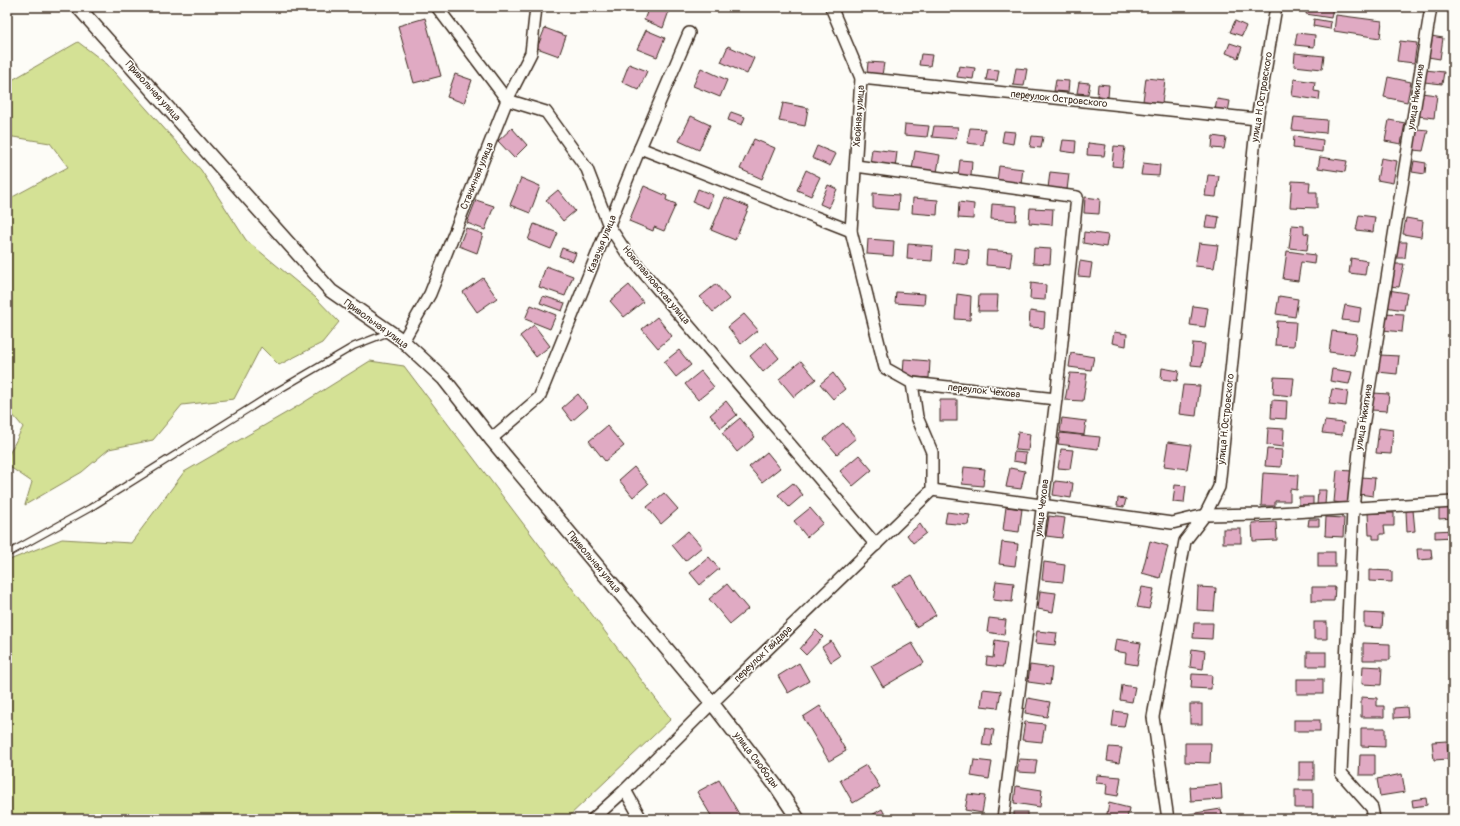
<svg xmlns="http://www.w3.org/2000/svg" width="1460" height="826" font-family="Pangolin,sans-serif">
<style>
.green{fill:#d4e195;stroke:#88865a}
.building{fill:#e0aac3;stroke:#3b2a1e}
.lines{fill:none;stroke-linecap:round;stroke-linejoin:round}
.service-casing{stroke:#3b2a1e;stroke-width:8}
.minor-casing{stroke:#3b2a1e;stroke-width:14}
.tertiary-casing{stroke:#3b2a1e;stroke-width:16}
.service{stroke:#fdfcf7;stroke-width:5.5}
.minor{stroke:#fdfcf7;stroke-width:11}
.tertiary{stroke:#fdfcf7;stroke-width:13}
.labels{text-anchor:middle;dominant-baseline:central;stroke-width:3;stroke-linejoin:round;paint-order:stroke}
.street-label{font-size:10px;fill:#3b2a1e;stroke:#fdfcf7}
</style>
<rect width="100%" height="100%" fill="#fdfcf7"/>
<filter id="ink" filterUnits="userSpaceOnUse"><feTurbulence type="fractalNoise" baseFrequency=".025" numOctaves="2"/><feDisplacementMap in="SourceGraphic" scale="8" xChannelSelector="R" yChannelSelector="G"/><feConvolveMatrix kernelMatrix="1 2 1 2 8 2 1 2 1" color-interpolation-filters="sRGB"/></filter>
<g filter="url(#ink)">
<g class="green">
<polygon points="78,42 107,64 201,170 246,240 315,297 339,322 322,343 279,365 261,347 234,399 182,405 153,440 109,449 82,472 25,505 32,482 7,465 7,458 23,427 7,408 7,200 68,167 50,143 7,136 7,83"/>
<polygon points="370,361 404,366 671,719 566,819 7,819 7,561 62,539 131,543 184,472 298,406"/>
</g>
<g class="building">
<polygon points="649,7 660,7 669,11 663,28 644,20"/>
<polygon points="1307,7 1333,7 1331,18 1306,14"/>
<polygon points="1448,7 1453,7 1453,13 1447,12"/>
<polygon points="1336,15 1382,21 1380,38 1334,31"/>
<polygon points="425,18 441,76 414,83 398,26"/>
<polygon points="1314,19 1331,22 1330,29 1313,26"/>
<polygon points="1235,21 1246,26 1242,36 1230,32"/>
<polygon points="545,28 566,36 559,56 537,48"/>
<polygon points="646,30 665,38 657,57 637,49"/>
<polygon points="1297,33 1315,35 1314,47 1295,45"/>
<polygon points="1431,36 1443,38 1440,59 1428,57"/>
<polygon points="1400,41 1417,43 1414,63 1397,61"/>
<polygon points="1230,43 1242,47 1238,58 1226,53"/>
<polygon points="728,46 754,58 747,74 721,62"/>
<polygon points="1295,53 1324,56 1322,69 1294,66"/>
<polygon points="921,54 932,55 930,66 919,65"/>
<polygon points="868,62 884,63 882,75 867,73"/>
<polygon points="629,64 647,71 639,90 622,82"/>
<polygon points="959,66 975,68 973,79 957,77"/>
<polygon points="701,68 727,80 720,97 693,86"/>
<polygon points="1016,68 1027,69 1024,86 1013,85"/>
<polygon points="988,69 999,70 997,81 986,80"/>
<polygon points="1425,70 1444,72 1442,84 1424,82"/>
<polygon points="455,74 472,80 464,103 447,97"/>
<polygon points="1388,77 1411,82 1407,102 1384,97"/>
<polygon points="1146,78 1165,80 1162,103 1143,101"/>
<polygon points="1294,79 1315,82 1314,91 1320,92 1319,100 1292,96"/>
<polygon points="1056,80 1069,81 1068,92 1054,91"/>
<polygon points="1079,82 1090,83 1088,94 1077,93"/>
<polygon points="1098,84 1109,85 1108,97 1097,96"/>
<polygon points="1421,93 1437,95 1434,118 1418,116"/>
<polygon points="1217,99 1230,101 1228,112 1215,110"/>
<polygon points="783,103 808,108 805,126 779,121"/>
<polygon points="731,112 745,117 742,125 728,120"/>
<polygon points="691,116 710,125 699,150 679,141"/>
<polygon points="1294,117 1327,120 1326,133 1292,130"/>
<polygon points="1389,120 1405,123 1401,144 1385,141"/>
<polygon points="905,124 929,126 927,137 904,135"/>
<polygon points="934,126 958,127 956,139 932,137"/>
<polygon points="512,128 527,145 514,158 498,141"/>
<polygon points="970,128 985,129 983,145 967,143"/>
<polygon points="1417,129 1428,130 1423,151 1413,150"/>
<polygon points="1004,131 1015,132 1013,144 1002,142"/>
<polygon points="1032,136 1043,137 1041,148 1030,147"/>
<polygon points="1213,136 1226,138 1224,149 1212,148"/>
<polygon points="1294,136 1323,140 1322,152 1293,148"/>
<polygon points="754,139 775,148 762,179 740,169"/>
<polygon points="1063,140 1076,141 1075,153 1061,151"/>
<polygon points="1088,143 1106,145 1104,156 1087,155"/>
<polygon points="817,146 836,154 830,166 812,158"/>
<polygon points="1114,146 1125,147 1122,167 1112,166"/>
<polygon points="872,149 897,152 895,168 870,164"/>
<polygon points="915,151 940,155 937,172 912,169"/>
<polygon points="1320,157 1347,161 1345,172 1318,168"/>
<polygon points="1381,158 1397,161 1393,183 1377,180"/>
<polygon points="960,160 972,161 971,176 958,176"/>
<polygon points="1414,161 1426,163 1425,174 1412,172"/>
<polygon points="1143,163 1160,165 1159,176 1141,175"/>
<polygon points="999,166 1023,169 1021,184 997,181"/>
<polygon points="806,170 820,177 811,196 797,190"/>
<polygon points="1050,172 1069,174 1067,190 1048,188"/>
<polygon points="1208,175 1219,176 1216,197 1205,196"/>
<polygon points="521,178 540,186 530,213 510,205"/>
<polygon points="1292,181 1310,182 1309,192 1317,192 1317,208 1290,207"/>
<polygon points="828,185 837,189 829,208 820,204"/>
<polygon points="644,186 667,196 666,200 676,204 664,231 654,227 653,231 629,221"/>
<polygon points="698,189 713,195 708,208 693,202"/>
<polygon points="558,190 575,211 563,221 546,200"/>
<polygon points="873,193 899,195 898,210 873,208"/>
<polygon points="725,197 749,207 735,240 711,230"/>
<polygon points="1085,197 1100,199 1099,214 1084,213"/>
<polygon points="913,198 938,200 937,215 912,213"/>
<polygon points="476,200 494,206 485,230 467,223"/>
<polygon points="959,202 974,204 973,219 958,218"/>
<polygon points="992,204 1017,206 1016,221 991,219"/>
<polygon points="1030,208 1053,209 1052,225 1029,223"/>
<polygon points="1207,215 1219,217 1217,228 1205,227"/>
<polygon points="1359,215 1375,217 1373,232 1356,230"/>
<polygon points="1406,218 1423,221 1421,237 1403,234"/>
<polygon points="534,224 558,233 551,249 528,240"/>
<polygon points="1292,225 1304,226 1304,233 1309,234 1307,250 1289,248"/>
<polygon points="466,228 483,234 477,253 459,246"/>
<polygon points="1084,232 1108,235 1106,247 1083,243"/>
<polygon points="868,239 894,241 893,256 867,254"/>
<polygon points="1396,242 1407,242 1405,258 1394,258"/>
<polygon points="1199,243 1218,245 1214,268 1195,266"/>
<polygon points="908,244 933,246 932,261 907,259"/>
<polygon points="562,248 576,253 573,261 559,256"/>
<polygon points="954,248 969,250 968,265 953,263"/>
<polygon points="1034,248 1051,249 1050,264 1033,263"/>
<polygon points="987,250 1012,252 1010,267 986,265"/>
<polygon points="1287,251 1315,255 1314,264 1301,262 1298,281 1283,279"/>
<polygon points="1351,258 1367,261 1365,275 1349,273"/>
<polygon points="1080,261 1092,263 1090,277 1078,276"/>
<polygon points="1393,264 1404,264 1399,287 1389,286"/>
<polygon points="546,266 573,276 565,296 539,287"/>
<polygon points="483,278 497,298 477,312 463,292"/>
<polygon points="1031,283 1046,285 1045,300 1030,299"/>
<polygon points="716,284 729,299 713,312 700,297"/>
<polygon points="629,285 643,302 624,317 610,301"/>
<polygon points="1388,290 1407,293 1404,310 1385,307"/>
<polygon points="896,292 925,294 924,305 895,303"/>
<polygon points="957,294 971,296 970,320 955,319"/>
<polygon points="979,295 998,295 997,311 978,311"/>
<polygon points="543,296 565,303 562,311 540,303"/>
<polygon points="1279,296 1298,299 1295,317 1276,314"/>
<polygon points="531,305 556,315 550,329 525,319"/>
<polygon points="1345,305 1361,308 1359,322 1342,320"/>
<polygon points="1193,306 1208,308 1205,327 1190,325"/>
<polygon points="1030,311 1045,313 1044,328 1029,327"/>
<polygon points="1384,313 1404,314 1402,332 1383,330"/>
<polygon points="744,314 758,330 741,344 728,327"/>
<polygon points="657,317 672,336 658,348 642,329"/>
<polygon points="1277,321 1296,322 1294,346 1275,345"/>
<polygon points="534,325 550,346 536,357 520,336"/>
<polygon points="1332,331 1357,334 1354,355 1329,352"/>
<polygon points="1114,332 1127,334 1126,346 1112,343"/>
<polygon points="766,342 779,358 763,372 750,356"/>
<polygon points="1193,343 1205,344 1202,366 1191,365"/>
<polygon points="679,350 691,365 676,377 664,362"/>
<polygon points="1071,353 1094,357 1091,370 1069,367"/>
<polygon points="1380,355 1399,356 1397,374 1378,372"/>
<polygon points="904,359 930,361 929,378 903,376"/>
<polygon points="801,361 816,379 794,397 779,379"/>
<polygon points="1162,368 1179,371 1177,381 1161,379"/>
<polygon points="1332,369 1352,372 1349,384 1330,381"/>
<polygon points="701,371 714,387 698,400 685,384"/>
<polygon points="833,373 845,389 833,399 820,384"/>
<polygon points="1070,373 1087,374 1083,401 1065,400"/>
<polygon points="1274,377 1294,378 1292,396 1273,394"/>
<polygon points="1183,385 1200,386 1196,416 1179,414"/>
<polygon points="1332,389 1348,391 1346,406 1329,404"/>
<polygon points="1373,393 1389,394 1387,411 1371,410"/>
<polygon points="578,394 588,407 572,421 562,408"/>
<rect x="940" y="400" width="17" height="21"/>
<polygon points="1272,400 1287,401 1286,419 1271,418"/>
<polygon points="726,401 737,415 721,428 710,415"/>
<polygon points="740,418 755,437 737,452 722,433"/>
<polygon points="1062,418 1086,421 1084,435 1060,432"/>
<polygon points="1325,421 1344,423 1342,435 1322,433"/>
<polygon points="843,423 856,438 837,454 824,439"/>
<polygon points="607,426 624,446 605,461 589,441"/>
<polygon points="1268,428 1284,429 1283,447 1267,445"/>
<polygon points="1379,428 1393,430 1391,454 1376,453"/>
<polygon points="1018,432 1030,434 1028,451 1015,450"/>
<polygon points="1060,433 1100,437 1098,449 1058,444"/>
<polygon points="1168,442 1191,445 1187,469 1164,466"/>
<polygon points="1061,449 1073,450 1070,469 1058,468"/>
<polygon points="1267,449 1282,450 1281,467 1265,466"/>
<polygon points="767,452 780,468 762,482 749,467"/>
<polygon points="1014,452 1026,453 1025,463 1013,461"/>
<polygon points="859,455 872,470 853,486 840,471"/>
<polygon points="634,467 648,484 633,497 619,480"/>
<polygon points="964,467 985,469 983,486 962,484"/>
<polygon points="1010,468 1025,471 1021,489 1006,487"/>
<polygon points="1337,470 1352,471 1349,504 1334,502"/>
<polygon points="1263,473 1298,475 1297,490 1290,489 1290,501 1275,501 1275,506 1261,506"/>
<polygon points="1361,477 1375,478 1373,496 1359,494"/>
<polygon points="1055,481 1073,483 1071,498 1053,495"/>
<polygon points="793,483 803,495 789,507 778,495"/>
<polygon points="1175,485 1186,486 1184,503 1173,502"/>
<polygon points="1318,490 1326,490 1325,505 1317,505"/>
<polygon points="664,493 678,509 661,524 647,507"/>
<rect x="1299" y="497" width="14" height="8"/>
<polygon points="1118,498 1126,499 1124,507 1117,506"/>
<polygon points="1453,505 1453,518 1439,519 1439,506"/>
<polygon points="1006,507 1022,509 1019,532 1003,530"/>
<polygon points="810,508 823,523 807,537 794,521"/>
<polygon points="1413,510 1415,531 1407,532 1406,511"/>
<polygon points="947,512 970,515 968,525 945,523"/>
<polygon points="1368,513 1394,513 1394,526 1384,526 1385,534 1380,534 1380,539 1373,539 1373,535 1369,535"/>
<polygon points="1049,516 1065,518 1062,538 1046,536"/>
<polygon points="1326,517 1344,518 1343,537 1325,536"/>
<polygon points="1309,519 1319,519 1319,526 1308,526"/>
<polygon points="1276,522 1277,540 1253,541 1252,523"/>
<polygon points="920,524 926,533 913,543 907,535"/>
<rect x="1223" y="529" width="18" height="14"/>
<polygon points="1453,530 1453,537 1435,538 1435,531"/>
<polygon points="688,531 702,547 685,561 672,545"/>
<polygon points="1150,541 1168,546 1160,578 1142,573"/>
<polygon points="1002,542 1018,544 1015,566 999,564"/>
<polygon points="1417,549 1431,549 1432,559 1418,560"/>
<rect x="1318" y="552" width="17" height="15"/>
<polygon points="709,557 719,569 700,585 690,573"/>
<polygon points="1044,562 1065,565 1063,582 1042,580"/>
<polygon points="1369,570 1392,571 1392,582 1369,581"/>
<polygon points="912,575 936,615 916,627 892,586"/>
<polygon points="996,581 1014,583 1012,602 993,600"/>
<polygon points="727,584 748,609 730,624 709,599"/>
<polygon points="1142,587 1154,589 1149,609 1137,607"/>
<polygon points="1198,587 1216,588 1214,611 1197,610"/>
<polygon points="1312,587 1335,587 1334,601 1312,601"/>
<polygon points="1040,591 1056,593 1053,612 1038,609"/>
<polygon points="1364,613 1383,614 1382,628 1364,627"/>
<polygon points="989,618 1006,620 1004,635 987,632"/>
<rect x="1314" y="622" width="13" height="17"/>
<polygon points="1194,623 1213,623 1212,639 1193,638"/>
<polygon points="816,630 823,637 806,655 800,649"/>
<polygon points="1037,631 1057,633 1055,645 1035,643"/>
<polygon points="1116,639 1141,643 1137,665 1125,663 1126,653 1114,651"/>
<polygon points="995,640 1007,642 1003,667 986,665 987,657 993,658"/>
<polygon points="831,641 840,656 831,662 822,647"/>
<polygon points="912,643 924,663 883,687 871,666"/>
<polygon points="1363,643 1390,644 1390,660 1363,660"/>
<polygon points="1192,649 1205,651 1203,669 1190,667"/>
<rect x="1307" y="652" width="19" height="14"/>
<polygon points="799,663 809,681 788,693 778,676"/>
<polygon points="1030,665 1052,668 1050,685 1028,682"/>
<polygon points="1363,666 1382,667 1381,685 1362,684"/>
<polygon points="1192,674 1212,675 1211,689 1191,688"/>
<rect x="1297" y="679" width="26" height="15"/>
<polygon points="1122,685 1135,687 1132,702 1120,700"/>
<polygon points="983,689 1001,691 998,708 981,706"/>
<polygon points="1361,697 1377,698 1377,706 1384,706 1384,717 1361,717"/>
<polygon points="1028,698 1050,702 1047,717 1025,713"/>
<rect x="1190" y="704" width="12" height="20"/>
<polygon points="820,706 846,751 829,761 803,717"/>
<polygon points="1407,707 1408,717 1394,718 1394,708"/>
<polygon points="1114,711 1127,713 1124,727 1112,726"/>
<rect x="1294" y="720" width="26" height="11"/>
<polygon points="1025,722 1045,724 1042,742 1022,740"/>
<polygon points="985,728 994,730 991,746 982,745"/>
<polygon points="1361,728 1385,728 1385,747 1361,746"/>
<polygon points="1447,741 1448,759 1434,760 1432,742"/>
<polygon points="1185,743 1211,743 1210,763 1185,762"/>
<polygon points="1109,747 1122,748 1119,763 1107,761"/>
<polygon points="1360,755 1375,755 1375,775 1359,775"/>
<polygon points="1019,759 1037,760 1035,773 1017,772"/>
<polygon points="974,760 992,762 989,779 971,776"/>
<rect x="1299" y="761" width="15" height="19"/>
<polygon points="866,765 880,787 853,803 840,780"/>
<polygon points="1402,774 1405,792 1380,796 1377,779"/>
<polygon points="1097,775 1121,777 1118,796 1106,794 1107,784 1096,783"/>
<polygon points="719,780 742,819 713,819 697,792"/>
<polygon points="1221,784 1222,799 1191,801 1190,787"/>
<polygon points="1016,786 1042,790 1040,807 1014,803"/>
<rect x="1295" y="790" width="18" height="18"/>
<polygon points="968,794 985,796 982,813 965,810"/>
<polygon points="1426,798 1427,805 1413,807 1412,800"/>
<polygon points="1109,803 1129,808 1127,819 1106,819"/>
<polygon points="882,809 887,819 865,819"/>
<polygon points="1221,809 1223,819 1190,819 1189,814"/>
<rect x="1014" y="812" width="13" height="7"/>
</g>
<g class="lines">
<defs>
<polyline id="service" points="7,554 90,508 272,394 354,346 390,332"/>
<g id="minor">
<polyline points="437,7 507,100 546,112 587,169 609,226 626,252 876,545"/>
<polyline points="831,7 861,78 851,231 885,368 912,383 917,417 932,452 932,490"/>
<polyline points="861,78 1257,119"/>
<polyline points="640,148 851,231"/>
<polyline points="856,166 1077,197 1056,399 1003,819"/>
<polyline points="403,341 430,294 507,100 531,53 536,7"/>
<polyline points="912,383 1056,399"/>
<polyline points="491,439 539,398 640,148 689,33"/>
<polyline points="932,490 1172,523 1205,515 1262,514 1453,502"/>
<polyline points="625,790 641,819"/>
<polyline points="593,819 625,790 712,703 932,490"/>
<polyline points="1168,819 1153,717 1185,541 1205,515 1219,487 1257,119 1276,7"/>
<polyline points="1374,819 1372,808 1341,773 1353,509 1359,451 1431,7"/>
</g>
<polyline id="tertiary" points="78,7 331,291 403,341 444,379 491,439 712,703 776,786 798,819"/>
</defs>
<use href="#service" class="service-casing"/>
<use href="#minor" class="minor-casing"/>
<use href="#tertiary" class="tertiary-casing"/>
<use href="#service" class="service"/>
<use href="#minor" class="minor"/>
<use href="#tertiary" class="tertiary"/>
</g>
</g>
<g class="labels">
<g class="street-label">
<text transform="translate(153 91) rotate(48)">Привольная улица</text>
<text transform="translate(1262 97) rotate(-81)">улица Н.Островского</text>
<text transform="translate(1416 97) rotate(-81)">улица Никитина</text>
<text transform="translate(1059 99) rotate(6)">переулок Островского</text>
<text transform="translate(859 116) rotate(-86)">Хвойная улица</text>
<text transform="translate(477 176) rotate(-68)">Станичная улица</text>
<text transform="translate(602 244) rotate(-68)">Казачья улица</text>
<text transform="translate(656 285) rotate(50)">Новопавловская улица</text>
<text transform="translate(376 324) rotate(36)">Привольная улица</text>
<text transform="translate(984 391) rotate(6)">переулок Чехова</text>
<text transform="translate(1364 417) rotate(-81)">улица Никитина</text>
<text transform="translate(1226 419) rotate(-84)">улица Н.Островского</text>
<text transform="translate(1042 508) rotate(-83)">улица Чехова</text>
<text transform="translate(594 562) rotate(50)">Привольная улица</text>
<text transform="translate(763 654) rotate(-44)">переулок Гайдара</text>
<text transform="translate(756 760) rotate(53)">улица Свободы</text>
</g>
</g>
<rect width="1460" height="826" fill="none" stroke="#fdfcf7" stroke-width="24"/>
<rect x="12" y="12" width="1436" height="802" fill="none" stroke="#3b2a1e" stroke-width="1.5" filter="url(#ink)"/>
</svg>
